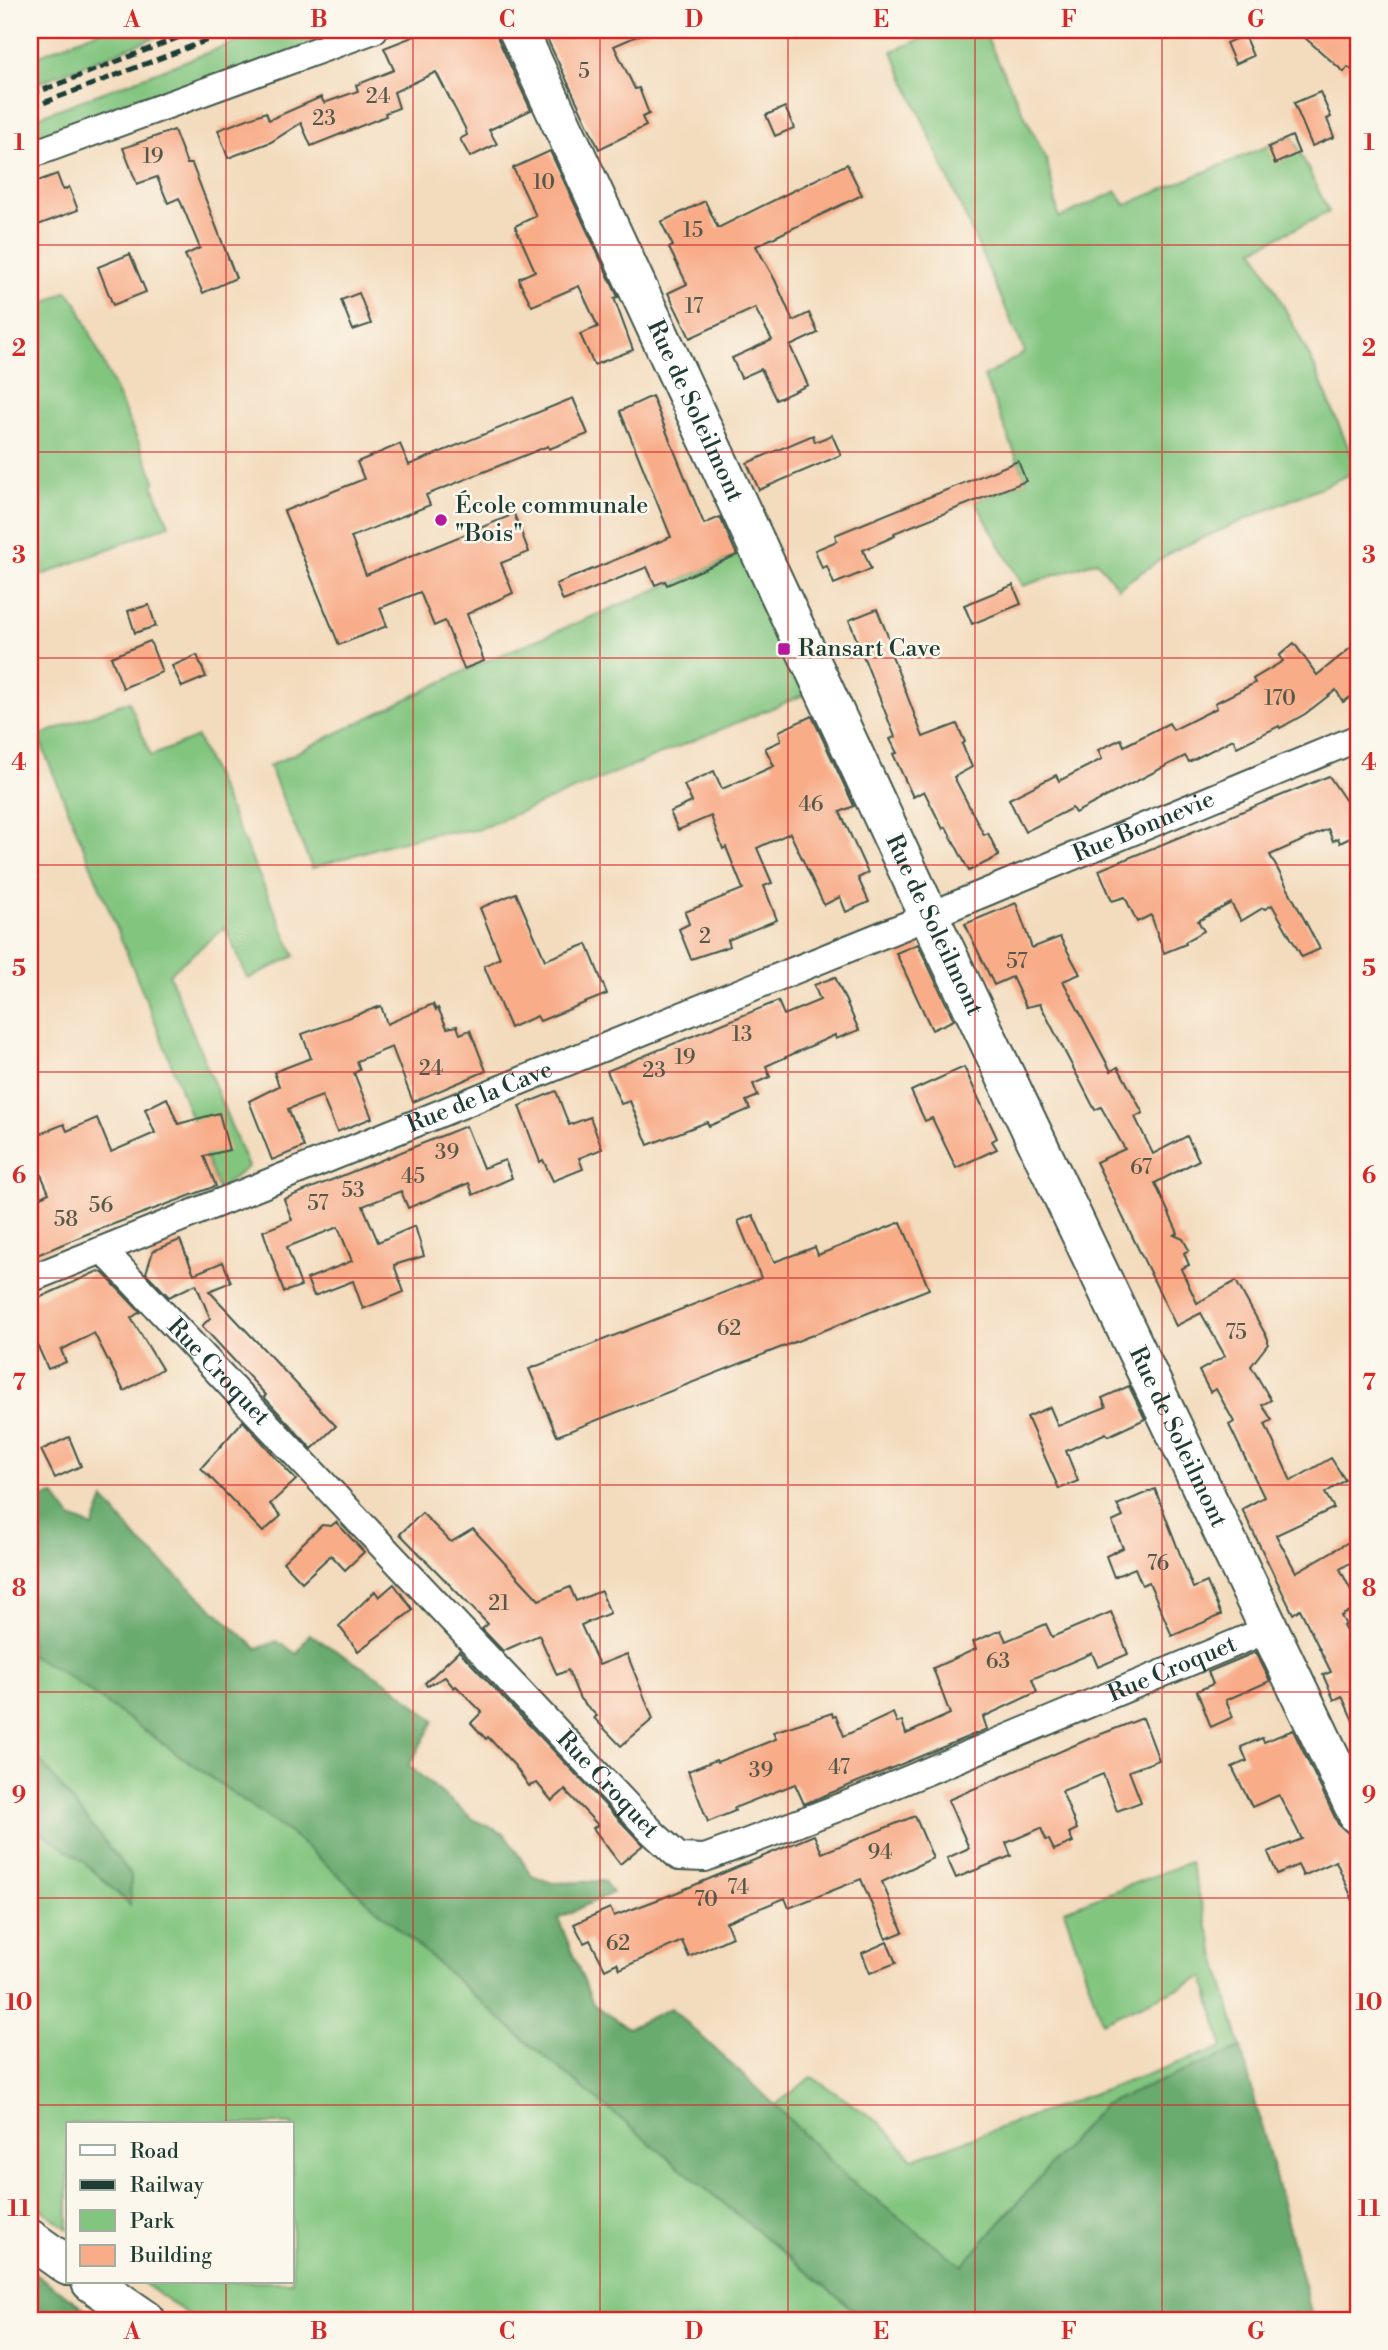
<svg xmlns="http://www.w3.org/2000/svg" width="1388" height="2350" font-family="'Libre Bodoni',serif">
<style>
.green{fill:#82c57f;stroke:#50815a;stroke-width:2}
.forest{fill:#69aa6e;stroke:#447451;stroke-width:2}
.building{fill:#f8ac88}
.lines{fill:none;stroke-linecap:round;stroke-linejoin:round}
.street-casing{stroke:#3f5549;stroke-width:30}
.secondary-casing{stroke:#3f5549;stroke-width:42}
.street{stroke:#fff;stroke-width:26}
.secondary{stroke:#fff;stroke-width:38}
.rail{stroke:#1f3d34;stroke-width:5;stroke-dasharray:10 5;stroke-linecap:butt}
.grid{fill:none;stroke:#d62828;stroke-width:2;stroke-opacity:0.55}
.poi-dot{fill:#b5179e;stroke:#fbf7ec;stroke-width:2.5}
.labels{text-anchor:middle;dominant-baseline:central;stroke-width:5;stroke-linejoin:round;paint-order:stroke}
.number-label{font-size:21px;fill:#555949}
.street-label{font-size:24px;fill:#1f3d34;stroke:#fbf7ec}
.poi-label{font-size:24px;fill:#1f3d34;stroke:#fbf7ec;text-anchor:start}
.neatline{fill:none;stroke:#d62828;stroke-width:2.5}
.grid-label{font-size:23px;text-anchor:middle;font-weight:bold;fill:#d62828}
</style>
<rect width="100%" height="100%" fill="#fbf7ec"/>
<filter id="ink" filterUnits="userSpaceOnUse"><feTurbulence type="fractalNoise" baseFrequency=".0143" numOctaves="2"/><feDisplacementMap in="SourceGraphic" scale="14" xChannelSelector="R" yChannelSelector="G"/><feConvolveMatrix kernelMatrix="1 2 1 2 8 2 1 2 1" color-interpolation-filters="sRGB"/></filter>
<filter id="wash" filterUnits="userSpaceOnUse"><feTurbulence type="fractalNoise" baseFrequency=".00686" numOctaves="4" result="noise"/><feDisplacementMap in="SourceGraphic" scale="28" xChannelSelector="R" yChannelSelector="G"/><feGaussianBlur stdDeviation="1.57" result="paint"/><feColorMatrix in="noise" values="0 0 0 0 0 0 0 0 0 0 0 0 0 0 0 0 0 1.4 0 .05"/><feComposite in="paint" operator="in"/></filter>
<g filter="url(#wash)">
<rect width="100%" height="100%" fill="#f3dbbd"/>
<g class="green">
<polygon points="101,30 174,30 30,86 30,59"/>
<polygon points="267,30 374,30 30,153 30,120"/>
<polygon points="943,30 983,30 1047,161 1059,218 1117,191 1125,205 1292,136 1329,212 1254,249 1313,363 1358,471 1175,550 1118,588 1097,561 1023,586 975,501 1026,481 984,377 1025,352 892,51"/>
<polygon points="67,291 77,303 155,480 153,486 169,525 30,580 30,311"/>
<polygon points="743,553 811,692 477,830 435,833 383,846 312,868 269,766 479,664"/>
<polygon points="129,701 151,756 197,737 295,956 248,979 225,927 169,974 248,1167 218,1190 160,1034 38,736"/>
<polygon points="30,1654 69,1677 295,1837 522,2038 866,2320 196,2320 142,2282 292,2282 292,2124 68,2124 68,2229 30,2201 30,1825 82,1860 129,1904 131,1875 30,1748"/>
<polygon points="1190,1862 1241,2048 1103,2105 962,2266 847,2178 775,2105 812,2077 880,2123 913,2159 1223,2047 1204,1977 1102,2022 1064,1910"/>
</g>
<g class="forest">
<polygon points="54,1495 71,1518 93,1527 104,1499 140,1542 257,1649 277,1641 297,1654 309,1634 393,1686 434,1721 409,1766 474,1820 505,1834 532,1876 553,1883 604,1881 612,1893 558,1918 593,2004 628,2028 671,2008 775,2105 847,2178 962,2266 1103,2105 1241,2048 1313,2320 866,2320 522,2038 295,1837 69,1677 30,1654 30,1501"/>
<polygon points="30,1748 131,1875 130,1905 82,1860 30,1825"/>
<polygon points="30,2270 101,2320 57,2320 30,2301"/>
</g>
<g id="blocks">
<g class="building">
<polygon points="430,30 496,30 498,39 531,110 489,130 497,144 470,157 460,139 467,135 465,128 436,72 394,92 399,108 385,113 386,116 311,146 301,123 271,142 228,158 218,130 266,112 269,120 321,97 324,103 358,91 356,85 394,70 384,48"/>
<polygon points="543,30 651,30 614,46 635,89 639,88 649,114 642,117 646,126 599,149"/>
<polygon points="1296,30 1358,30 1358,74 1348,67 1344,72"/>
<polygon points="1244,35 1253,56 1235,64 1226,43"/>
<polygon points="1320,92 1331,117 1327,119 1334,137 1312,146 1294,103"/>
<polygon points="785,107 794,128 775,136 766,115"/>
<polygon points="174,130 187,164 192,164 236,278 203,293 185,255 200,248 179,198 168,203 157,177 137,184 123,148"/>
<polygon points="1292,136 1299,153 1275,164 1268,147"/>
<polygon points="550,151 618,297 614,298 633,350 594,365 580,334 598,327 579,286 532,306 520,283 519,278 535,271 515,226 536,216 513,168"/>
<polygon points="847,164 862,195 756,246 775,280 793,321 809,313 818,333 790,346 808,385 776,400 761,369 741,378 732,358 772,340 755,308 690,338 668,293 687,284 669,248 673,246 661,222 705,201 718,228"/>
<polygon points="57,174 63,190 69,187 78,210 30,228 30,184"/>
<polygon points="130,254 146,292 113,305 98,267"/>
<polygon points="359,293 371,324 353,330 341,300"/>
<polygon points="652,396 704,524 720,517 737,555 667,585 665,581 655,585 647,567 563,601 556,584 671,537 620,411"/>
<polygon points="573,398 588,434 549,449 548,446 426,495 430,505 351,537 366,575 514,514 529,552 501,563 513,593 467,614 484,661 464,669 445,621 434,626 420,592 380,608 387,626 339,645 284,511 364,479 357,462 400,444 409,465"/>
<polygon points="813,435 815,442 832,435 841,455 759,490 747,463"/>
<polygon points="1018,461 1026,481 894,533 895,536 863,550 871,569 834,584 827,566 822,568 815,550 837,541 835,535"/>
<polygon points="1013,585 1021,604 972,624 964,605"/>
<polygon points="149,605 156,626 135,633 128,611"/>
<polygon points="877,609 891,644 888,645 923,737 957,724 965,742 962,744 972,767 954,777 984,835 988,833 999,856 969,871 946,827 943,829 924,791 913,797 893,754 897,753 890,739 895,737 849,620"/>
<polygon points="150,641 162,672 123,688 111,657"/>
<polygon points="1358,642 1358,692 1343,702 1336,690 1305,714 1280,728 1279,726 1237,747 1233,739 1189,762 1185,756 1075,813 1072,808 1025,832 1009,799 1056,775 1059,781 1102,759 1098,750 1121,739 1124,746 1169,723 1173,730 1217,708 1215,703 1255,683 1253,679 1283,661 1279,656 1294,643 1317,675"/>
<polygon points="197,655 206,677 182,687 172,666"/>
<polygon points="812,716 854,806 840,812 868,873 858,878 869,902 846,912 840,897 824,905 790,833 757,848 772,883 764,886 777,920 728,940 730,946 691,959 679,929 689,924 685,912 743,889 726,847 723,849 711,816 678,830 670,812 692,802 684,785 714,771 722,789 774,766 765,748 781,741 779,731"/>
<polygon points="1329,776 1358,819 1358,834 1340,843 1338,838 1333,841 1328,829 1270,855 1320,949 1302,957 1272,905 1265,909 1263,908 1241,921 1231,903 1198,921 1204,931 1185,942 1186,944 1164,953 1151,915 1137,922 1125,897 1112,901 1099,870"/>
<polygon points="516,893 545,960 587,944 607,994 540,1021 537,1016 510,1028 484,966 500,958 480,908"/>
<polygon points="1016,903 1032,948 1060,937 1080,974 1063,981 1111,1071 1118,1067 1143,1113 1135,1117 1153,1154 1187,1136 1199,1160 1155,1183 1178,1233 1174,1235 1183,1239 1189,1250 1184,1253 1189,1265 1181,1269 1197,1303 1236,1281 1268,1339 1268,1344 1251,1366 1271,1400 1262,1405 1272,1420 1265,1424 1291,1481 1331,1458 1345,1480 1325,1493 1334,1508 1276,1535 1296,1572 1352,1540 1358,1550 1358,1558 1340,1569 1358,1604 1358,1607 1341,1616 1346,1625 1343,1626 1358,1653 1358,1732 1342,1696 1334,1700 1323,1675 1331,1672 1300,1609 1293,1614 1242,1509 1264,1497 1229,1425 1234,1422 1216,1389 1210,1392 1199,1371 1225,1356 1201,1313 1176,1326 1096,1162 1125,1149 1101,1107 1095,1110 1040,1004 1026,1007 1012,977 994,985 965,924"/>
<polygon points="918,944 954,1020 932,1030 896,953"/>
<polygon points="835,977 859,1030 836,1039 835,1035 766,1066 770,1077 753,1084 758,1096 746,1101 750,1109 709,1126 707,1122 648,1145 630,1101 621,1104 607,1071 778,1001 784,1015 820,1000 814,985"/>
<polygon points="433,1004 436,1010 438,1008 447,1028 457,1026 460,1034 470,1030 486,1071 413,1102 392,1047 357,1061 360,1070 354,1073 372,1118 337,1132 322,1096 288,1109 304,1147 272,1160 249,1101 279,1086 274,1072 311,1058 302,1034 381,1006 387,1024"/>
<polygon points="964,1067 997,1138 992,1141 997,1149 956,1168 932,1118 925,1121 911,1091"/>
<polygon points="556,1091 569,1125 590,1117 602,1149 579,1158 583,1169 553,1181 543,1160 540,1162 519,1106"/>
<polygon points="167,1098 178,1124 219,1113 229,1150 204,1156 216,1186 87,1234 30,1258 30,1202 49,1193 30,1149 30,1138 64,1124 67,1131 97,1118 111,1152 155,1133 145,1109"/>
<polygon points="466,1126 483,1168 505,1160 512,1178 473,1195 469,1183 408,1208 401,1191 363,1206 378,1242 415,1226 424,1256 394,1265 404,1292 363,1309 353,1281 314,1296 307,1279 352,1261 338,1227 287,1247 301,1286 284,1292 263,1231 292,1220 284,1199"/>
<polygon points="753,1215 774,1262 815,1247 818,1255 901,1222 929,1289 557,1436 529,1369 761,1278 738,1221"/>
<polygon points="180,1240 194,1274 223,1262 231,1282 209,1291 336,1426 312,1449 264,1397 266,1395 202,1326 210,1318 196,1284 169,1297 146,1273 153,1251"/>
<polygon points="98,1271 103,1273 140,1312 131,1318 162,1369 124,1391 94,1333 61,1350 66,1362 48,1369 36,1342 30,1345 30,1302"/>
<polygon points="1129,1386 1145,1419 1119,1431 1108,1436 1106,1433 1066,1451 1078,1481 1059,1489 1027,1417 1050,1407 1058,1426 1106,1407 1102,1398"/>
<polygon points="243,1421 296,1480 270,1504 281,1516 263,1532 201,1468"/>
<polygon points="69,1437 81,1466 55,1478 41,1450"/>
<polygon points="1155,1489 1193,1588 1207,1582 1221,1615 1172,1636 1149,1582 1142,1585 1135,1568 1114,1577 1106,1556 1123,1548 1112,1522 1123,1517 1117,1505"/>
<polygon points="422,1513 451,1542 473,1529 539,1600 570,1587 576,1601 601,1591 610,1613 581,1625 599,1665 627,1654 653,1719 621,1746 594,1718 597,1716 580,1699 568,1670 557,1675 539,1635 503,1651 482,1629 488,1624 400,1534"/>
<polygon points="336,1522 364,1552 345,1570 331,1555 302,1582 283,1562 322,1525 331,1526"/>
<polygon points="394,1584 413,1610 358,1651 339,1626 375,1591 379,1597"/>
<polygon points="1111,1612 1128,1654 1098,1667 1092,1653 1032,1679 1037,1692 983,1717 987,1729 804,1804 795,1784 734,1808 735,1811 708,1822 688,1771 716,1760 717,1762 776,1739 773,1732 832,1713 833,1717 836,1716 844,1736 893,1713 897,1723 902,1721 906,1734 950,1714 933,1668 976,1649 973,1642 1001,1630 1006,1641 1046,1624 1052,1637"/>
<polygon points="459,1651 642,1844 643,1845 620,1864 593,1828 598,1825 565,1790 552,1801 537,1783 529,1786 514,1765 488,1737 486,1739 471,1723 482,1712 456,1686 454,1688 445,1677 427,1686 425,1683"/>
<polygon points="1256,1652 1270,1681 1226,1700 1233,1717 1211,1727 1197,1691 1213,1684 1208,1672"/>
<polygon points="1143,1718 1159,1760 1129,1771 1141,1802 1117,1811 1103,1774 1062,1791 1077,1829 1069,1833 1073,1842 1054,1850 1049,1840 1046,1840 1041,1828 1006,1843 1011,1856 956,1878 947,1858 969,1848 948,1800 1091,1738"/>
<polygon points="1293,1730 1338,1824 1349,1834 1358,1854 1358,1912 1336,1861 1303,1876 1298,1865 1277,1874 1268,1852 1302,1839 1279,1795 1252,1807 1232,1767 1247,1761 1241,1747 1262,1738 1264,1742"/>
<polygon points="915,1816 933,1858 882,1882 903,1932 886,1939 861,1879 789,1908 785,1898 726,1922 732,1937 689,1957 682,1941 620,1969 617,1963 605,1969 590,1940 584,1943 574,1924 610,1908 614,1916 673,1894 814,1835 822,1853"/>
<polygon points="887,1942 896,1963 870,1973 862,1953"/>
</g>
</g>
</g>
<g filter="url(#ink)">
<use href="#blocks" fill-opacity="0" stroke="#3f5549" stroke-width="2"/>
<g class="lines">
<defs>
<g id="street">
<polyline points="30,155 374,30"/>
<path id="s1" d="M103,1250L653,1833L679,1857L705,1858L856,1801L1269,1629"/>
<path id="s2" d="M30,1279L929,916L1358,738"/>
</g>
<g id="secondary">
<path id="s3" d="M518,30L929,916L1358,1815"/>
<polyline points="30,2239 68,2266"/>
<polyline points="91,2282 146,2320"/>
</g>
</defs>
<use href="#street" class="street-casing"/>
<use href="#secondary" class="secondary-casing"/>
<use href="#street" class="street"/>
<use href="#secondary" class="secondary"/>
<g class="rail">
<polyline points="30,95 198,30"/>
<polyline points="30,108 234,30"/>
</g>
</g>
</g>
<path class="grid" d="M226,30V2124M413,30V2320M600,30V2320M788,30V2320M975,30V2320M1162,30V2320M30,245H1358M30,452H1358M30,658H1358M30,865H1358M30,1072H1358M30,1278H1358M30,1485H1358M30,1692H1358M30,1898H1358M30,2105H1358M226,2282V2320"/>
<g class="poi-dot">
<circle cx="441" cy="520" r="7"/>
<rect x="777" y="642" width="14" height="14" rx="3.5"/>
</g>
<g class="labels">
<g class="number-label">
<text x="584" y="72">5</text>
<text x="378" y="97">24</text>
<text x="324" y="119">23</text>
<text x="153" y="157">19</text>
<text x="544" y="183">10</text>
<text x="693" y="231">15</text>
<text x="694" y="307">17</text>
<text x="1280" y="699">170</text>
<text x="811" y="805">46</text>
<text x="705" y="937">2</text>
<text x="1017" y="962">57</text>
<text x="742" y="1035">13</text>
<text x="685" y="1058">19</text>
<text x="431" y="1069">24</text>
<text x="654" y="1071">23</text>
<text x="447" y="1153">39</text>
<text x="1141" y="1168">67</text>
<text x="413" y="1177">45</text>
<text x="353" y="1191">53</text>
<text x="318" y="1204">57</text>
<text x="101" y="1206">56</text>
<text x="66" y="1220">58</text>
<text x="729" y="1329">62</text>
<text x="1236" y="1333">75</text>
<text x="1158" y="1564">76</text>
<text x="499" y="1604">21</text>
<text x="998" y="1662">63</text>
<text x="839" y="1768">47</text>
<text x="761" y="1771">39</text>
<text x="880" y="1853">94</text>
<text x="738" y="1888">74</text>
<text x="706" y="1900">70</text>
<text x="618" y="1944">62</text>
</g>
<g class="street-label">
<text stroke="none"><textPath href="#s3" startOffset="420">Rue de Soleilmont</textPath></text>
<text stroke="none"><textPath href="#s2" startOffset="1202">Rue Bonnevie</textPath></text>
<text stroke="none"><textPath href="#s3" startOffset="987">Rue de Soleilmont</textPath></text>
<text stroke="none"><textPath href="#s2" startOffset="485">Rue de la Cave</textPath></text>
<text stroke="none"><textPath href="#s1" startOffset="168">Rue Croquet</textPath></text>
<text stroke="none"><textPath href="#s3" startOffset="1554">Rue de Soleilmont</textPath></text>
<text stroke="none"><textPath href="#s1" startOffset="1367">Rue Croquet</textPath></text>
<text stroke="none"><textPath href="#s1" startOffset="735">Rue Croquet</textPath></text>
</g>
<g class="poi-label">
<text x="455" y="506">École communale<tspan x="455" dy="28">"Bois"</tspan></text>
<text x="798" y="649">Ransart Cave</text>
</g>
</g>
<rect width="1388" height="2350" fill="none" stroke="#fbf7ec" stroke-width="77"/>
<rect x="66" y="2122" width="228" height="161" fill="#fbf7ec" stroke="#a3ada2" stroke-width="2"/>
<rect x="80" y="2145" width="35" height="10" fill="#ffffff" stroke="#a3ada2" stroke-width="2"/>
<text x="130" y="2158" font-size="21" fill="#1f3d34">Road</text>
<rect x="80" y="2180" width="35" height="10" fill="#1f3d34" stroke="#a3ada2" stroke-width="2"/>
<text x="130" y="2192" font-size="21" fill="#1f3d34">Railway</text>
<rect x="80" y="2210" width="35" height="21" fill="#82c57f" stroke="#a3ada2" stroke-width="2"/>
<text x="130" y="2228" font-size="21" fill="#1f3d34">Park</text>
<rect x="80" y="2245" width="35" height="21" fill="#f8ac88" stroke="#a3ada2" stroke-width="2"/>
<text x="130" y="2262" font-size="21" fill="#1f3d34">Building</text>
<rect x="38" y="38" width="1312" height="2274" class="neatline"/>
<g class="grid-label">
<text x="132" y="27">A</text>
<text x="319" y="27">B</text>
<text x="507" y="27">C</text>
<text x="694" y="27">D</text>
<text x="881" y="27">E</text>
<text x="1069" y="27">F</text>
<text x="1256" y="27">G</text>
<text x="19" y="150">1</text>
<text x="1369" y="150">1</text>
<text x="19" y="356">2</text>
<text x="1369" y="356">2</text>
<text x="19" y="563">3</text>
<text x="1369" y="563">3</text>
<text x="19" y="770">4</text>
<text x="1369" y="770">4</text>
<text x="19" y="976">5</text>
<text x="1369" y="976">5</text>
<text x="19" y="1183">6</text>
<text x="1369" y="1183">6</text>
<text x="19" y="1390">7</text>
<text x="1369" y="1390">7</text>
<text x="19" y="1596">8</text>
<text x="1369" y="1596">8</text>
<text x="19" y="1803">9</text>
<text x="1369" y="1803">9</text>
<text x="19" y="2010">10</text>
<text x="1369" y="2010">10</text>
<text x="19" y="2216">11</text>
<text x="1369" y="2216">11</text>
<text x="132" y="2339">A</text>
<text x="319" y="2339">B</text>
<text x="507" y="2339">C</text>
<text x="694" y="2339">D</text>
<text x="881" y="2339">E</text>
<text x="1069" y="2339">F</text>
<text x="1256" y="2339">G</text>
</g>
</svg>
